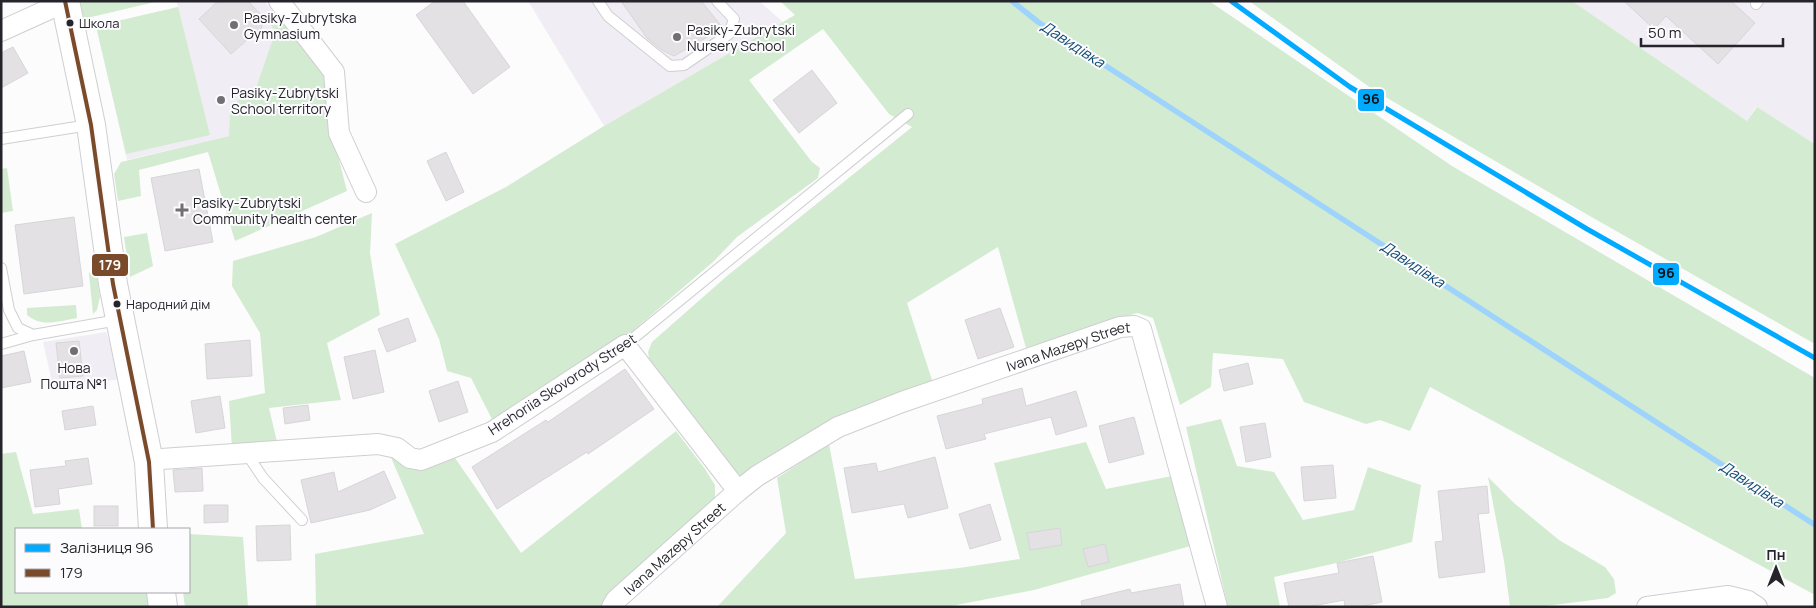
<svg xmlns="http://www.w3.org/2000/svg" width="1816" height="608" font-family="Manrope,sans-serif">
<style>
.built{fill:#f0eef4}
.green{fill:#d3ebd0}
.lines{fill:none;stroke-linecap:round;stroke-linejoin:round}
.stream{stroke:#9ed3fe;stroke-width:5.5}
.building{fill:#e4e1e5;stroke:#d7d5d8}
.lane-casing{stroke:#cfcfd2;stroke-width:12}
.street-casing{stroke:#cfcfd2;stroke-width:22}
.secondary-casing{stroke:#cfcfd2;stroke-width:30}
.lane{stroke:#fff;stroke-width:10}
.street{stroke:#fff;stroke-width:20}
.secondary{stroke:#fff;stroke-width:28}
.bus-1-casing{stroke:#fcfbfe;stroke-width:8}
.bus-1{stroke:#7a4b2a;stroke-width:4}
.rail-1-casing{stroke:#fcfbfe;stroke-width:9}
.rail-1{stroke:#0af;stroke-width:5}
.bus-dot{fill:#25242a;stroke:#fcfbfe;stroke-width:2}
.poi-dot{fill:#707074;stroke:#fcfbfe;stroke-width:2}
.labels{text-anchor:middle;dominant-baseline:central;stroke-width:4;stroke-linejoin:round;paint-order:stroke}
.bus-label{font-size:13px;fill:#25242a;stroke:#fcfbfe;text-anchor:start}
.poi-label{font-size:14px;fill:#25242a;stroke:#fcfbfe;text-anchor:start}
.street-label{font-size:14px;fill:#25242a;stroke:#fcfbfe}
.water-label{font-size:15px;font-style:italic;fill:#0f4970;stroke:#fcfbfe}
.line-badge{stroke:#fcfbfe;stroke-width:2}
.badge-label{font-size:14px;text-anchor:middle;font-weight:bold;fill:#fff}
.pale-badge-label{font-size:14px;text-anchor:middle;font-weight:bold;fill:#111}
</style>
<rect width="100%" height="100%" fill="#fcfcfd"/>
<g class="built">
<polygon points="176,1 264,1 327,75 229,136 127,160 96,26 178,7"/>
<polygon points="528,1 759,1 783,22 604,126"/>
<polygon points="1572,1 1815,1 1815,141 1813,143 1756,107 1747,121"/>
<polygon points="106,332 123,379 53,387 43,342"/>
</g>
<g class="green">
<polygon points="76,1 159,1 83,19"/>
<polygon points="780,1 1209,1 1452,166 1815,378 1815,595 1430,387 1410,431 1380,420 1366,424 1304,402 1283,359 1213,353 1211,387 1180,405 1153,318 1137,313 1026,348 998,247 907,303 933,383 746,476 734,474 650,365 648,352 652,342 727,276 912,127 889,114 823,29 749,80 812,162 820,168 818,178 737,237 714,261 621,341 494,423 471,378 447,371 439,339 395,244 506,187 604,126 795,15"/>
<polygon points="1249,1 1572,1 1747,121 1757,107 1813,143 1815,141 1815,344 1588,215 1375,91"/>
<polygon points="178,7 210,135 126,154 96,26"/>
<polygon points="274,12 327,75 330,125 347,191 235,241 208,152 139,170 141,196 118,201 114,174 121,162 229,136 230,113 239,99 254,94 275,33 269,20"/>
<polygon points="7,168 13,211 1,213 1,169"/>
<polygon points="372,213 370,253 380,315 327,343 341,400 269,408 278,446 232,448 229,401 265,393 260,333 232,286 233,261 316,237"/>
<polygon points="147,233 153,266 130,277 124,237"/>
<polygon points="90,271 96,272 100,297 97,310 93,314 89,274"/>
<path d="M76,305L77,318C58,321 43,328 27,315V308Z"/>
<polygon points="1221,419 1237,466 1274,472 1303,520 1354,510 1368,467 1421,485 1412,542 1332,564 1274,577 1280,607 1228,607 1186,427"/>
<polygon points="676,431 705,469 715,485 715,502 602,607 316,607 315,554 424,534 389,453 426,469 455,458 521,553"/>
<polygon points="1086,442 1106,489 1172,476 1194,545 1034,590 946,607 717,607 786,533 777,478 829,444 855,579 959,568 1020,559 994,463"/>
<polygon points="16,452 33,514 79,509 82,529 16,529 16,592 153,592 156,607 1,607 1,454"/>
<polygon points="1488,477 1514,503 1559,540 1605,567 1614,579 1616,593 1608,598 1538,607 1510,607 1504,561"/>
<polygon points="189,534 243,537 248,607 185,607 183,592 189,592"/>
</g>
<g class="lines">
<polyline class="stream" points="1012,1 1038,22 1815,525"/>
</g>
<g class="building">
<polygon points="218,1 248,1 263,17 261,32 256,32 231,54 199,19"/>
<polygon points="435,1 463,1 510,67 473,94 416,15"/>
<polygon points="621,1 701,1 723,28 674,56 662,50 647,38"/>
<polygon points="1624,1 1731,1 1755,23 1718,64 1666,16 1654,29"/>
<polygon points="13,47 28,73 1,88 1,53"/>
<polygon points="812,70 837,103 799,133 773,100"/>
<polygon points="446,152 464,192 446,201 427,161"/>
<polygon points="199,169 213,242 165,251 151,178"/>
<polygon points="74,217 83,286 24,294 15,225"/>
<polygon points="1000,308 1014,347 978,359 965,320"/>
<polygon points="408,318 416,341 387,352 378,329"/>
<polygon points="250,340 252,376 207,379 205,344"/>
<polygon points="79,341 83,376 60,378 56,343"/>
<polygon points="375,350 384,392 353,399 344,357"/>
<polygon points="24,351 31,382 1,388 1,356"/>
<polygon points="1248,363 1253,384 1224,391 1219,370"/>
<polygon points="625,369 654,409 588,454 587,452 497,509 472,467 546,420 548,422"/>
<polygon points="458,381 468,412 439,422 429,391"/>
<polygon points="1022,388 1026,406 1076,391 1087,426 1056,435 1051,417 984,434 986,439 946,449 937,416 983,404 982,399"/>
<polygon points="220,396 225,428 196,433 191,401"/>
<polygon points="308,405 310,420 285,424 283,408"/>
<polygon points="93,406 96,425 65,430 62,411"/>
<polygon points="1134,417 1144,454 1109,463 1099,426"/>
<polygon points="1265,423 1271,457 1246,462 1240,427"/>
<polygon points="935,457 948,508 908,518 904,504 852,513 844,468 876,463 878,472"/>
<polygon points="88,458 92,484 58,489 60,504 35,507 30,470 66,466 65,461"/>
<polygon points="1333,465 1336,498 1304,501 1301,467"/>
<polygon points="202,468 203,491 175,492 173,470"/>
<polygon points="384,471 396,498 370,510 311,523 301,480 334,472 338,492"/>
<polygon points="1487,486 1489,513 1478,514 1485,572 1439,578 1435,542 1443,541 1438,491"/>
<polygon points="990,504 1001,540 970,549 959,514"/>
<polygon points="204,505 228,505 228,522 204,523"/>
<rect x="94" y="506" width="24" height="20"/>
<polygon points="290,525 291,560 257,561 256,526"/>
<polygon points="1060,528 1062,545 1030,550 1027,533"/>
<polygon points="1105,544 1109,562 1088,567 1083,549"/>
<polygon points="1373,556 1382,602 1359,607 1345,607 1344,600 1307,607 1289,607 1284,583 1339,573 1337,563"/>
<polygon points="1180,584 1184,607 1082,607 1081,601 1130,589 1131,593"/>
</g>
<g class="lines">
<defs>
<g id="lane">
<polyline points="598,1 608,16 670,66 684,65 729,34 734,19 717,1"/>
<polyline points="1756,4 1758,1"/>
<polyline points="1,139 89,125"/>
<polyline points="1,268 9,310 18,328 33,335"/>
<polyline points="1,344 33,335 118,320"/>
<polyline points="625,345 908,114"/>
<polyline points="247,454 263,478 302,520"/>
</g>
<g id="street">
<polyline points="279,1 334,72 339,133 366,192"/>
<polyline points="1,31 65,2"/>
<polyline points="149,462 161,459 378,444 397,448 410,458 421,460 492,432 625,345 738,491"/>
<path id="s1" d="M612,607L616,600L738,491L757,476L838,427L902,402L1120,327L1134,326L1141,329L1144,340L1217,607"/>
<polyline points="1647,607 1728,596 1748,601 1757,607"/>
</g>
<g id="secondary">
<polyline points="65,1 91,125 113,284 149,462 153,529"/>
<polyline points="161,592 163,607"/>
</g>
</defs>
<use href="#lane" class="lane-casing"/>
<use href="#street" class="street-casing"/>
<use href="#secondary" class="secondary-casing"/>
<use href="#lane" class="lane"/>
<use href="#street" class="street"/>
<use href="#secondary" class="secondary"/>
<defs>
<polyline id="bus-1" points="65,1 91,125 113,284 149,462 153,529"/>
</defs>
<use href="#bus-1" class="bus-1-casing"/>
<use href="#bus-1" class="bus-1"/>
<defs>
<polyline id="rail-1" points="1231,1 1350,87 1587,229 1815,358"/>
</defs>
<use href="#rail-1" class="rail-1-casing"/>
<use href="#rail-1" class="rail-1"/>
</g>
<g class="bus-dot">
<circle cx="70" cy="23" r="4.5"/>
<circle cx="117" cy="304" r="4.5"/>
</g>
<g class="poi-dot">
<circle cx="234" cy="25" r="5"/>
<circle cx="677" cy="37" r="5"/>
<circle cx="221" cy="100" r="5"/>
<path d="M179.5 202.5h5v5h5v5h-5v5h-5v-5h-5v-5h5z"/>
<circle cx="74" cy="351" r="5"/>
</g>
<g class="labels">
<g class="bus-label">
<text x="79" y="23">Школа</text>
<text x="126" y="304">Народний дім</text>
</g>
<g class="poi-label">
<text x="244" y="17">Pasiky-Zubrytska<tspan x="244" dy="16">Gymnasium</tspan></text>
<text x="687" y="29">Pasiky-Zubrytski<tspan x="687" dy="16">Nursery School</tspan></text>
<text x="231" y="92">Pasiky-Zubrytski<tspan x="231" dy="16">School territory</tspan></text>
<text x="193" y="202">Pasiky-Zubrytski<tspan x="193" dy="16">Community health center</tspan></text>
<text x="74" y="367" text-anchor="middle">Нова<tspan x="74" dy="16">Пошта №1</tspan></text>
</g>
<g class="street-label">
<text stroke="none"><textPath href="#s1" startOffset="535">Ivana Mazepy Street</textPath></text>
<text transform="translate(562 384) rotate(-33)">Hrehoriia Skovorody Street</text>
<text stroke="none"><textPath href="#s1" startOffset="86">Ivana Mazepy Street</textPath></text>
</g>
<g class="water-label">
<text transform="translate(1073 44) rotate(33)">Давидівка</text>
<text transform="translate(1413 264) rotate(33)">Давидівка</text>
<text transform="translate(1752 484) rotate(33)">Давидівка</text>
</g>
</g>
<g class="line-badge">
<rect x="1357" y="88" width="28" height="24" rx="5" fill="#0af"/>
<rect x="91" y="253" width="38" height="24" rx="5" fill="#7a4b2a"/>
<rect x="1652" y="262" width="28" height="24" rx="5" fill="#0af"/>
</g>
<g class="badge-label">
<text x="110" y="270">179</text>
</g>
<g class="pale-badge-label">
<text x="1371" y="104">96</text>
<text x="1666" y="278">96</text>
</g>
<rect width="1816" height="608" fill="none" stroke="#25242a" stroke-width="5"/>
<rect x="15" y="528" width="175" height="65" fill="#fcfbfe" stroke="#a6a5a9"/>
<rect x="25" y="544" width="25" height="8" fill="#00aaff" stroke="#a6a5a9"/>
<text x="60" y="553" font-size="15" fill="#25242a">Залізниця 96</text>
<rect x="25" y="569" width="25" height="8" fill="#7a4b2a" stroke="#a6a5a9"/>
<text x="60" y="578" font-size="15" fill="#25242a">179</text>
<g transform="translate(1776 568)" stroke="#fcfbfe" stroke-width="4" paint-order="stroke">
<path d="M0-4L9 19L0 12L-9 19Z" fill="#25242a"/>
<text y="-8" font-size="14" font-weight="bold" text-anchor="middle" fill="#25242a">Пн</text>
</g>
<path d="M1641 38v8h142v-8" fill="none" stroke="#25242a" stroke-width="2.5"/>
<text x="1648" y="38" font-size="15" fill="#25242a" stroke="#fcfbfe" stroke-width="4" paint-order="stroke">50 m</text>
</svg>
